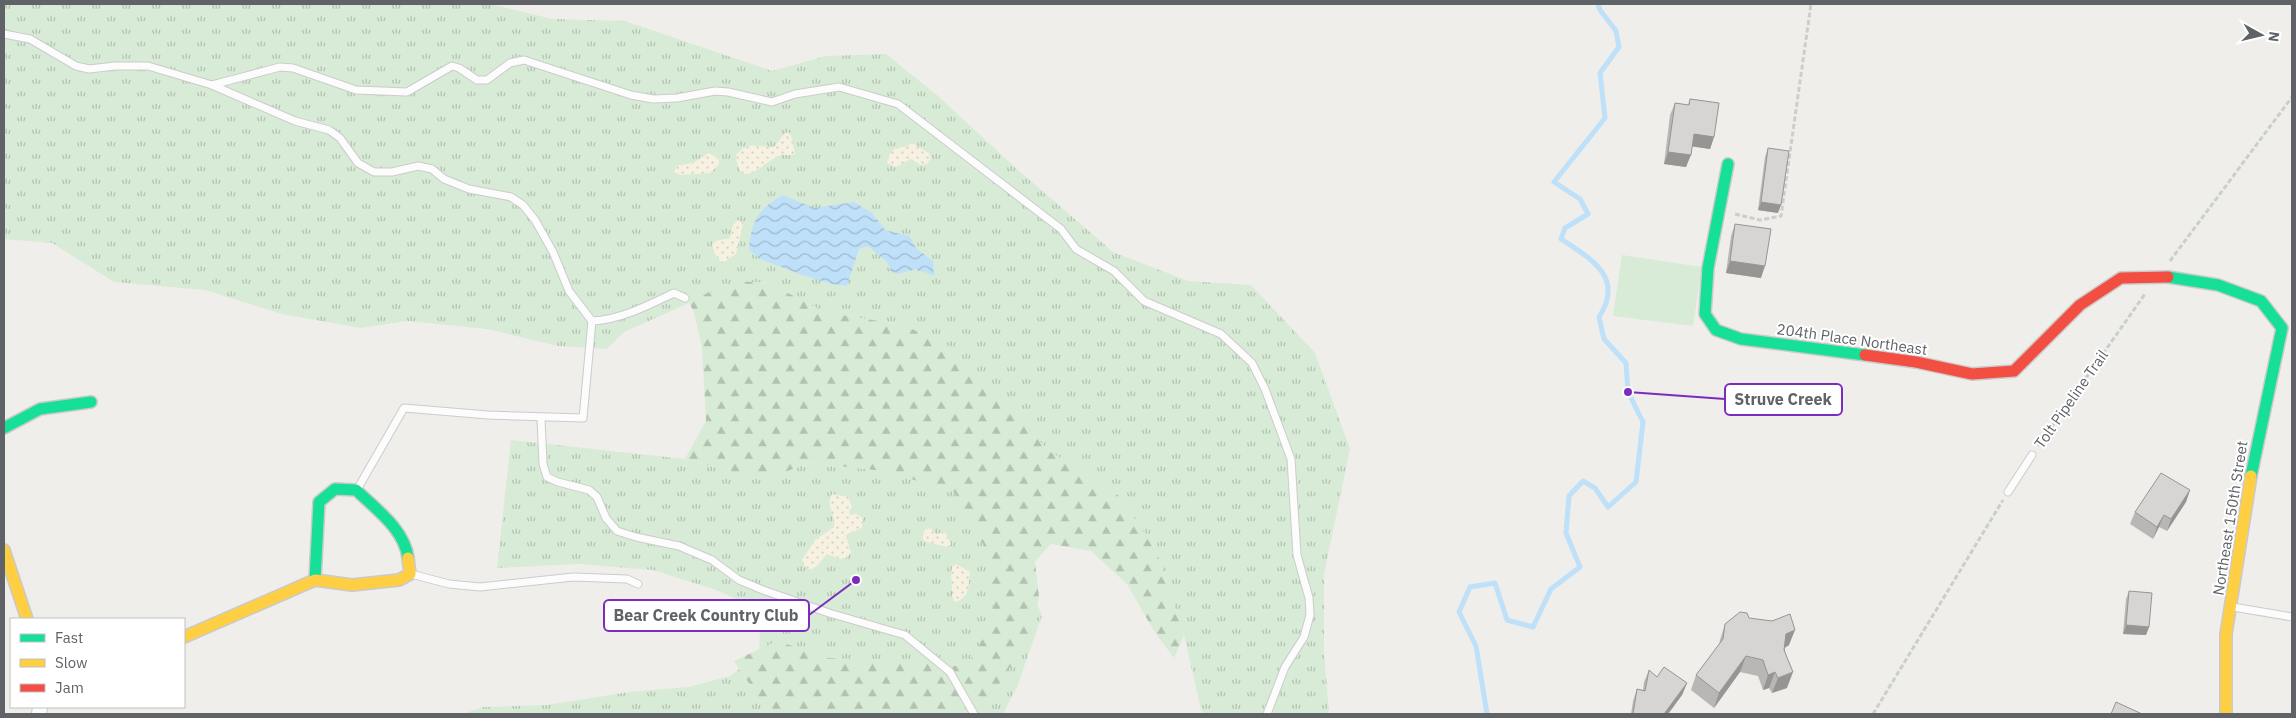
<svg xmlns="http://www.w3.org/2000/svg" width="2296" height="718" font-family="'IBM Plex Sans',sans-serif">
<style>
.grass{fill:url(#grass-tufts)}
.forest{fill:url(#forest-firs)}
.sand{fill:url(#sand-dots)}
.pitch{fill:#d8ebd6}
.water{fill:url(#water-waves)}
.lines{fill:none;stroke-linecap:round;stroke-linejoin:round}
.stream{stroke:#bfe0f9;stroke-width:5}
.lane-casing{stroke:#cbcccc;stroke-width:9}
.street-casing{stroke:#cbcccc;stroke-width:16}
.fast-casing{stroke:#cacacb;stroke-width:14}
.slow-casing{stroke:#cacacb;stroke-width:14}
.jam-casing{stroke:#cacacb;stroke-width:14}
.path{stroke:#cacfcc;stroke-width:3;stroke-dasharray:5 2.5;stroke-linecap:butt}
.lane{stroke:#fdfcfc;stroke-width:7}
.street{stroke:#fdfcfc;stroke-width:14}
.fast{stroke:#16e098;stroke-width:11}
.slow{stroke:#ffcf43;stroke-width:11}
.jam{stroke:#f24e42;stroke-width:11}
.wall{fill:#b8b7b5}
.shaded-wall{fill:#969594}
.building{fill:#d6d5d3;stroke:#969594}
.labels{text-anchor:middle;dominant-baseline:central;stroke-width:4;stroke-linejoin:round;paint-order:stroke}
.street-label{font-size:15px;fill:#5f6368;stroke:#fff}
.leader{fill:none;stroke:#7b2cbf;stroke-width:2}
.callout-dot{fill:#7b2cbf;stroke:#fff;stroke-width:2}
.callout{fill:#fff;stroke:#7b2cbf;stroke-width:2}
.callout-label{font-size:16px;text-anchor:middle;font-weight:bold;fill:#5f6368}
</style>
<defs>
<pattern id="grass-tufts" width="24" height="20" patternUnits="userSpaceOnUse" patternTransform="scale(1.25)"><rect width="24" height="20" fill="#d8ebd6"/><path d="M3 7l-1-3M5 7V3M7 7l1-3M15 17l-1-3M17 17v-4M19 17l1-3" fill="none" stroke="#b2c2b1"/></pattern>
<pattern id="forest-firs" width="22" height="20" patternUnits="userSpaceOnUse" patternTransform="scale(1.25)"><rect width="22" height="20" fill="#d8ebd6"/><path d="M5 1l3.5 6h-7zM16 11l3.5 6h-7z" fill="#b2c2b1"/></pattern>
<pattern id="sand-dots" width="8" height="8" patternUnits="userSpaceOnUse" patternTransform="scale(1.25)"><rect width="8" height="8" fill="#f6f1e1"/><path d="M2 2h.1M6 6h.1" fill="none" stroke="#d5d1c4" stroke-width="1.8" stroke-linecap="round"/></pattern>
<pattern id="water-waves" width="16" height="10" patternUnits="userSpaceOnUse" patternTransform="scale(1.25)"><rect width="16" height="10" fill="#bfe0f9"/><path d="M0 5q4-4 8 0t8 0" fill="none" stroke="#9eb9cd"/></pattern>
</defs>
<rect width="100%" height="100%" fill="#efeeea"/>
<g class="grass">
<polygon points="4,4 490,4 552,19 625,21 772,71 826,56 886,54 938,96 1018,170 1113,252 1188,281 1251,285 1315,353 1350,449 1324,574 1324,651 1329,714 1202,714 1184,635 1156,550 1118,495 1049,451 1000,400 903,325 824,312 769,283 738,281 624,332 607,349 558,346 487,329 407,321 361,328 282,314 205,290 114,282 52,243 4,239"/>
<polygon points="511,440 685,459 762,480 809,463 884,471 954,492 1012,543 1042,616 1017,687 1003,714 463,714 483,707 547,705 629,692 689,687 730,676 759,654 761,610 716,590 653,570 578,564 497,568"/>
</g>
<polygon class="forest" points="738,281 769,283 824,312 903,325 949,346 1049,451 1118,495 1156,550 1184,635 1174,658 1154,631 1127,584 1091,551 1051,544 1035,561 1039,597 1027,644 980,709 953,714 770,714 734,661 777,641 829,658 907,661 966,667 993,622 991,558 954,492 884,471 809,463 763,480 685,459 706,421 702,347 694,312 688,301"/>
<g class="sand">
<path d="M788,132L791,135L795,154C789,157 785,153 779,156C762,163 739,193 736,155C747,141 758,147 774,147L784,134Z"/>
<polygon points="912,143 929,153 931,158 927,164 921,165 911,159 896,167 887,163 888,157 895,148 905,147"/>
<polygon points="709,153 719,159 719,165 710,173 680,175 674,172 676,166 693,163"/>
<polygon points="738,220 743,223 736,254 723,263 716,256 712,245 716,241 730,238 733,225"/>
<path d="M832,494L848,497L852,507L849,511L850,515L856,514L862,517L863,524L862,528L846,535L851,552L846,558L841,559L827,554C821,560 810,581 802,560L815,540L834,527C836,515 825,506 832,494Z"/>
<polygon points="927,528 932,529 936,534 945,532 951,544 947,547 926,542 923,539 923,532"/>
<path d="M956,564L970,572C968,584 971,598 955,602L952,596C953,586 950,577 952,567Z"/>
</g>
<polygon class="pitch" points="1622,255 1702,267 1693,326 1613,316"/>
<path class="water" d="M783,195L814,208L854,202L872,213L885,230L909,236L917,249L933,261L934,276L917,269L897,274L892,272L887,262L868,246L859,249L847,286L832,284L802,275L760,259L749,250C751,222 758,208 783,195Z"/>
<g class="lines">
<path class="stream" d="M1487,714L1476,646L1459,612L1470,587L1495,583L1507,620L1533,627L1551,589L1580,567L1566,533L1569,496L1583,481L1595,488L1608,507L1636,482L1643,422L1628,392L1626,363L1604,339L1599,317C1625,277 1591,259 1561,239L1565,228L1588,214L1580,199L1554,182L1605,118L1600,73L1619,47L1616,31L1600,10L1598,4"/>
<defs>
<g id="lane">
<path d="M4,34L30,39L76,66L89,69L115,66H148L212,85L295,121L329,130L340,138L358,163L374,172H392L418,166L432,169L444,179L469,189L511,197L523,205L535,220L553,252L569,291L592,321C620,320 649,305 674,293L685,298"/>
<polyline points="212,85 280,67 293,68 356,90 407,92 452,66 459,68 477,80 487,80 510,63 524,60 631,95 653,99 677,98 715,91 728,92 772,102 795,94 839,87 898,104 1061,229 1076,249 1114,271 1144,301 1221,334 1252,363 1265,389 1291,459 1297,555 1309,598 1310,615 1304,637 1285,667 1267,714"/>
<polyline points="541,418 543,464 547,477 558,482 589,490 597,497 606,518 617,531 636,537 679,546 712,560 739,580 763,590 829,613 905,635 950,672 974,714"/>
<polyline points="358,488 404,408 488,415 583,418 592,321"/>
<polyline points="2008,492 2032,455"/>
<polyline points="411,574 449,584 480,587 573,577 627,579 638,584"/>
<polyline points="2233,607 2292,617"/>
</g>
<polyline id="street" points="39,714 40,707"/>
<g id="fast">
<polyline points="1728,164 1708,268 1705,314 1716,330 1741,339 1865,355"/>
<polyline points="2168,277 2218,285 2261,301 2282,328 2251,476"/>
<polyline points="4,428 40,409 91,402"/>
<path d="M315,580L319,502L335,489L356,490C376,509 405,530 408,558"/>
</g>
<g id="slow">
<polyline points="4,550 27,619"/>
<polyline points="184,637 315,580 352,585 399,580 410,574 408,558"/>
<polyline points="2226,714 2226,634 2251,476"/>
</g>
<polyline id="jam" points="1865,355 1916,362 1972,374 2014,371 2080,305 2121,278 2168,277"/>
</defs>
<use href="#lane" class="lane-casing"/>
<use href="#street" class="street-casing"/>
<use href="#fast" class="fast-casing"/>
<use href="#slow" class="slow-casing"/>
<use href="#jam" class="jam-casing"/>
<g class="path">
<polyline points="1735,214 1760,220 1781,216 1811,4"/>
<polyline points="2170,261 2292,97"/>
<polyline points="2038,446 2145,294"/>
<polyline points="1873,714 2003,500"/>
</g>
<use href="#lane" class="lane"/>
<use href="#street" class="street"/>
<use href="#fast" class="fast"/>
<use href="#slow" class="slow"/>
<use href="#jam" class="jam"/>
</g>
<g class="wall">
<polygon points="1690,99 1714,137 1710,149 1692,146 1686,167 1664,164 1670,115 1675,103 1688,105"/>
<polygon points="1768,148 1778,213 1758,210 1765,157"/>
<polygon points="1735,224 1761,278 1726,273 1731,236"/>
<polygon points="2190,490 2186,502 2167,531 2159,527 2153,539 2130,524 2135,512"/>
<polygon points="2129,591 2149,627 2146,635 2123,634 2126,599"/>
<polygon points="1749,618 1789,645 1785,648 1787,688 1772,693 1769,688 1763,690 1758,676 1740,672 1714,708 1691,690 1696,675 1719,645 1720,640 1725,624"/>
<polygon points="1649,670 1657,677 1687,683 1682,695 1668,714 1631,714 1633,701 1637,689 1643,690 1644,682"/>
</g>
<g class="shaded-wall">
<polygon points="1694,134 1714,137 1710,149 1689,146"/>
<polygon points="1668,152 1691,155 1686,167 1664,164"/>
<polygon points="1761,202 1781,205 1778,213 1758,210"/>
<polygon points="1730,261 1765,266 1761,278 1726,273"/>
<polygon points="2190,490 2186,502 2167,531 2171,519"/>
<polygon points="2164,515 2159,527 2153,539 2157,527"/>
<polygon points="2126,625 2149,627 2146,635 2123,634"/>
<polygon points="1795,630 1789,645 1780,650 1786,634"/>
<polygon points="1746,656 1740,672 1714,708 1719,693"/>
<polygon points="1775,672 1769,688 1763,690 1768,675"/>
<polygon points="1793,672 1787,688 1772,693 1778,678"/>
<polygon points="1687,683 1682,695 1668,714 1664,714"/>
</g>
<g class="building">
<polygon points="1690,99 1719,103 1714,137 1694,134 1691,155 1668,152 1675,103 1689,105"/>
<polygon points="1768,148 1789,151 1781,205 1761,202"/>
<polygon points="1735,224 1771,229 1765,266 1730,261"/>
<polygon points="2161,473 2190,490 2171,519 2164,515 2157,527 2135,512"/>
<polygon points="2129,591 2152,593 2149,627 2126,625"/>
<polygon points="1740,612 1747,613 1749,618 1772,621 1790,614 1795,630 1786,634 1784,650 1793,672 1778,678 1775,672 1768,675 1763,660 1746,656 1719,693 1696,675 1723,639 1725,624"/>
<polygon points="1664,667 1687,683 1664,714 1633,714 1637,689 1645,691 1649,670 1657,677"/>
<polygon points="2116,702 2142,714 2111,714"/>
</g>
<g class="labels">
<g class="street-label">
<text transform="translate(1852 339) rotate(8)">204th Place Northeast</text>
<text transform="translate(2071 399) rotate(-55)">Tolt Pipeline Trail</text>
<text transform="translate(2230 518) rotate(-81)">Northeast 150th Street</text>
</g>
</g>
<path class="leader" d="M1628 392L1725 399M856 580L809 615"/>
<g class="callout-dot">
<circle cx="1628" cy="392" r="5"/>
<circle cx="856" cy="580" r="5"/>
</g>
<g class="callout">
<rect x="1725" y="384" width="117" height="31" rx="5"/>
<rect x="604" y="600" width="205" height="31" rx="5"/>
</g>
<g class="callout-label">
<text x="1783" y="405">Struve Creek</text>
<text x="706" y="621">Bear Creek Country Club</text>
</g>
<rect width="2296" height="718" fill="none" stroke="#5f6368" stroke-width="10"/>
<rect x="10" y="618" width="175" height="90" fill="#ffffff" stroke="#bfc1c3"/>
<rect x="20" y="634" width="25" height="8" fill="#16e098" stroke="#bfc1c3"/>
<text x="55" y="643" font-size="15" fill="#5f6368">Fast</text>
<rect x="20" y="659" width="25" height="8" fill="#ffcf43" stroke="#bfc1c3"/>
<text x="55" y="668" font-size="15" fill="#5f6368">Slow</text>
<rect x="20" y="684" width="25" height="8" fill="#f24e42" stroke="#bfc1c3"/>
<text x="55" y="693" font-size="15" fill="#5f6368">Jam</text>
<g transform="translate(2261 35) rotate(98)" stroke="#ffffff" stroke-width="4" paint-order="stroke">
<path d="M0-4L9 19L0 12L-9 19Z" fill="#5f6368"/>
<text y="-8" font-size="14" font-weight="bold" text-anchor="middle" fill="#5f6368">N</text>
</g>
</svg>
